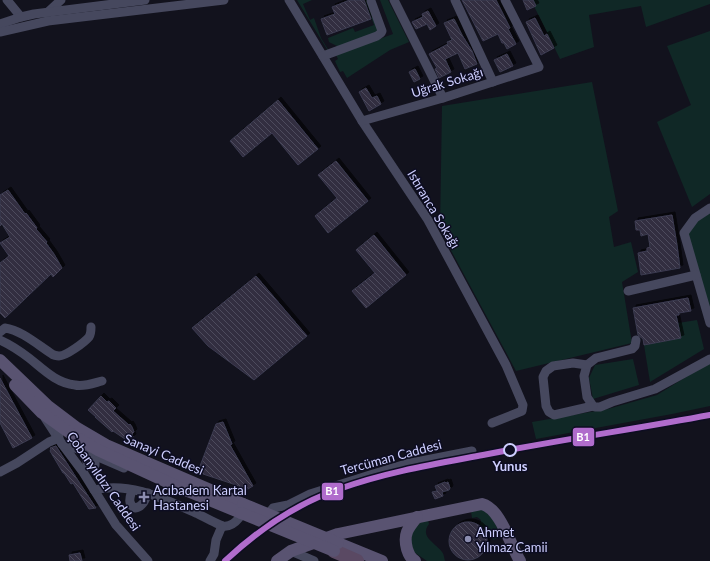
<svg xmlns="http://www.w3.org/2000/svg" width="710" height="561" font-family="Lato,sans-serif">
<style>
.grass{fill:#102826}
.building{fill:url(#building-back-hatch);stroke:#3c3b51;filter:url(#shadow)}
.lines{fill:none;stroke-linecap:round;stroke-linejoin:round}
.minor{stroke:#46485e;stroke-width:9}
.major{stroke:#595371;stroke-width:12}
.highway{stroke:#5a4963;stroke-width:14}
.major-bridge{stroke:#595371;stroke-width:12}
.rail-1-casing{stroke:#0d0d22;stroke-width:9}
.rail-1{stroke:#b06ccc;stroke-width:6}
.stop-dot{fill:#0d0d22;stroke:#cecfff;stroke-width:2}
.poi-dot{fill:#8c8db0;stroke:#0d0d22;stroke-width:1.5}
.labels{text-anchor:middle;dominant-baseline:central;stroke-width:3;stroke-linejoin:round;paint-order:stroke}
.street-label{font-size:13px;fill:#cecfff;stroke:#0d0d22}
.stop-label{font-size:13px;font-weight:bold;fill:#cecfff;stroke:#0d0d22}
.poi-label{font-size:13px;fill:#cecfff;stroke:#0d0d22;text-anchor:start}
.line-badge{stroke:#0d0d22;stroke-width:1.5}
.badge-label{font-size:11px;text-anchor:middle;font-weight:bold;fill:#fff}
</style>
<defs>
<pattern id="building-back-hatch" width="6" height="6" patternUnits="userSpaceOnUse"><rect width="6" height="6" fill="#302f40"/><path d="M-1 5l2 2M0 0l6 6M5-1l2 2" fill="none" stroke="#4d4c5d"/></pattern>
<filter id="shadow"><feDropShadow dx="3" dy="-3" stdDeviation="0" flood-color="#0009"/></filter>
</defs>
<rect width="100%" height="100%" fill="#12121d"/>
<g class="grass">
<polygon points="297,0 312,0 303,4 310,20 314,18 321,38 329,51 328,51"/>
<polygon points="365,0 367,0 378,30 377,33 339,47 329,42 328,38 353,28 355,32 374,25"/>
<polygon points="380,0 388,0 409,42 390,50 347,78 343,71 340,72 335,61 338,59 336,55 393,34"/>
<polygon points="531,0 710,0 710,4 646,27 641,6 589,15 594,47 560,59"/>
<polygon points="710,31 710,194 692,207 657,122 691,105 667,46"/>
<polygon points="592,82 618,211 609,217 614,247 631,242 638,272 622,282 632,343 516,371 440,230 442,106"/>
<polygon points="710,211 710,310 687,235 698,219"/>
<polygon points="697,320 704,349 650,382 644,345 680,338 678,323"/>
<polygon points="633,359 639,385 593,399 589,378 595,365"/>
<polygon points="710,362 710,406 672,414 536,439 532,422 608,409 657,395"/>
<path d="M479,509C493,513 496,525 501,537L493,540L491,534L489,530L486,531L480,525L481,520L477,517L472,518L471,511Z"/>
<path d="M428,520L429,524C419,537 436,543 442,552C444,554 444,558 445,561H427L411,550L409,538L419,521Z"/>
</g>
<g class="building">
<polygon points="350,0 364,0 371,19 327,35 321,19 335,14 332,7"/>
<polygon points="462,0 496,0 510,28 508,29 516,44 507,49 504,43 502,43 498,34 483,41"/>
<polygon points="523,0 533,0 536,6 527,10"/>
<polygon points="428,11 436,26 430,30 427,24 416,29 412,22 423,17 422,14"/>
<polygon points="535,18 544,36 547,34 554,48 541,55 526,22"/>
<polygon points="454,19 462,35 472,51 477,64 465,69 458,53 445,59 451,72 439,78 435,69 437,68 429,54 448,44 447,42 452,40 444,23"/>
<polygon points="507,54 513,66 500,72 494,60"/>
<polygon points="415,69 420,79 414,82 409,72"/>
<polygon points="366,88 372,98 377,96 381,104 369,111 359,92"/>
<polygon points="278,100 318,149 298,165 272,133 243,157 230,141"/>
<polygon points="336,161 368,201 328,233 315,216 337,198 318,175"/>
<polygon points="8,190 25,214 26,213 37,228 36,229 47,242 46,243 54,254 62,268 53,277 51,274 5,318 0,313 0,263 9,256 0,243 10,237 2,224 0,226 0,195"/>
<polygon points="672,215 677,245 680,268 641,275 638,253 647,251 647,248 650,247 648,234 641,236 640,230 636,230 635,221"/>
<polygon points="374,235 406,275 366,308 352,291 375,273 356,250"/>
<polygon points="256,276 307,336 254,380 208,346 192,328"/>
<polygon points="688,298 691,311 679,313 679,315 676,315 681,338 644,345 643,339 638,335 633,308"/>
<polygon points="0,378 32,438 13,448 0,423"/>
<polygon points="101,396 107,402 109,401 116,408 113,411 129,425 130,424 132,427 134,432 132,434 133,437 128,441 113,431 112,432 95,417 96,417 88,410"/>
<polygon points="223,422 232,444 230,445 253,486 248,489 203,474 200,466 216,424"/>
<polygon points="56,446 79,482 96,508 89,509 73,483 71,484 64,473 63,473 50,451 51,449 50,448"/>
<polygon points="445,482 446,483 448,482 450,488 449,490 442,492 443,496 435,499 432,492 437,491 435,486"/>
<circle cx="468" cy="541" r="19"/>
<polygon points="80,553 82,561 70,561 69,555"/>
</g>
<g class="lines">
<g class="minor">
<polyline points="7,0 21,17"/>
<polyline points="289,0 362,121 428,220 506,365 523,405 522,411 492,423"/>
<polyline points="394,0 443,98"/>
<polyline points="455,0 493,82"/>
<polyline points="48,12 61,0"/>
<polyline points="0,24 21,17 34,14 145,0"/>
<polyline points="0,32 48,21 224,0"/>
<polyline points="323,56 377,36 381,33 382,31 371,1"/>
<polyline points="362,121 443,98 539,67 505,0"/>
<polyline points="710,208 695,218 684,233 710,323"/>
<polyline points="628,291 696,275"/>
<path d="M0,332L5,328C21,330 38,345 52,354C53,355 57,356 59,356C66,356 85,342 89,337C91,334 91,331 91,327"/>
<path d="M0,340C11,345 20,351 29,358C43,369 56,383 75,385C84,387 94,383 102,381"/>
<polyline points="636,340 635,346 632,349 596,358 587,365 584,376 587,397 593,406 595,407 600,407 612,402 655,389 710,359"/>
<polyline points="587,365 573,363 553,366 546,371 543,377 546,406 549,412 554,415 593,406"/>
<polyline points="45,418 62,444 83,472 116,525 148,561"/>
<polyline points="62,444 87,452 87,466 95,465 95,456"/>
<polyline points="87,452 124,468"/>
<polyline points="0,472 17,463 49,442 59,438 58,433"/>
<path d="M94,490C131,481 166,500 198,514C204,517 219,525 223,526C230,527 235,523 239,518"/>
<path d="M132,490C130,497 127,504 135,508C143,507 145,500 148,493"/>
<polyline points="265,518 273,508 288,505 310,494 370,475 406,464 472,451"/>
<polyline points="291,551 314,561"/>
<polyline points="210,561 214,554 216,540 222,526"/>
</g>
<g class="major">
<polyline points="0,360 48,406 77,428 106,445 243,504"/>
<polyline points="15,385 42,413 74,436 98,450 178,487 241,513"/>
<polyline points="338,543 382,561"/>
<path d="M277,561L291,551L338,534L482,504C501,509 510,545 520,561"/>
<path d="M415,561C410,557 409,555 407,549C403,534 408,528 417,517"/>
</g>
<polyline class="highway" points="334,551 357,561"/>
<g class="major-bridge">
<polyline points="243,504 338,543"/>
<polyline points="241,513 334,551"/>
</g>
<defs>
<path id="rail-1" d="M225,561C258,530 296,504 339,489C386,472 435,464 483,455C559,440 635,429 710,415"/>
</defs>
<use href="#rail-1" class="rail-1-casing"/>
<use href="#rail-1" class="rail-1"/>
</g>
<circle class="stop-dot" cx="510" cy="450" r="6"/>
<g class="poi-dot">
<path d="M142 491h4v4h4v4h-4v4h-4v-4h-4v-4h4z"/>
<circle cx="468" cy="539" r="4"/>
</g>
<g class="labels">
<g class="street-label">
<text transform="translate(447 82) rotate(-17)">Uğrak Sokağı</text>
<text transform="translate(434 209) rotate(59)">Istıranca Sokağı</text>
<text transform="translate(164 454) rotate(23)">Sanayi Caddesi</text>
<text transform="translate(391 457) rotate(-15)">Tercüman Caddesi</text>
<text transform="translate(104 481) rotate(55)">Çobanyıldızı Caddesi</text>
</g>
<g class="stop-label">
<text x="510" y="466">Yunus</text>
</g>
<g class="poi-label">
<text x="153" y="490">Acıbadem Kartal<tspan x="153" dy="15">Hastanesi</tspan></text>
<text x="476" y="532">Ahmet<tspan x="476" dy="15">Yılmaz Camii</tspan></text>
</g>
</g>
<g class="line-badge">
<rect x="572" y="427" width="23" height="20" rx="4" fill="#b06ccc"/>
<rect x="321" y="482" width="23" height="19" rx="4" fill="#b06ccc"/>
</g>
<g class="badge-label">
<text x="583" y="441">B1</text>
<text x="332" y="495">B1</text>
</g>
</svg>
